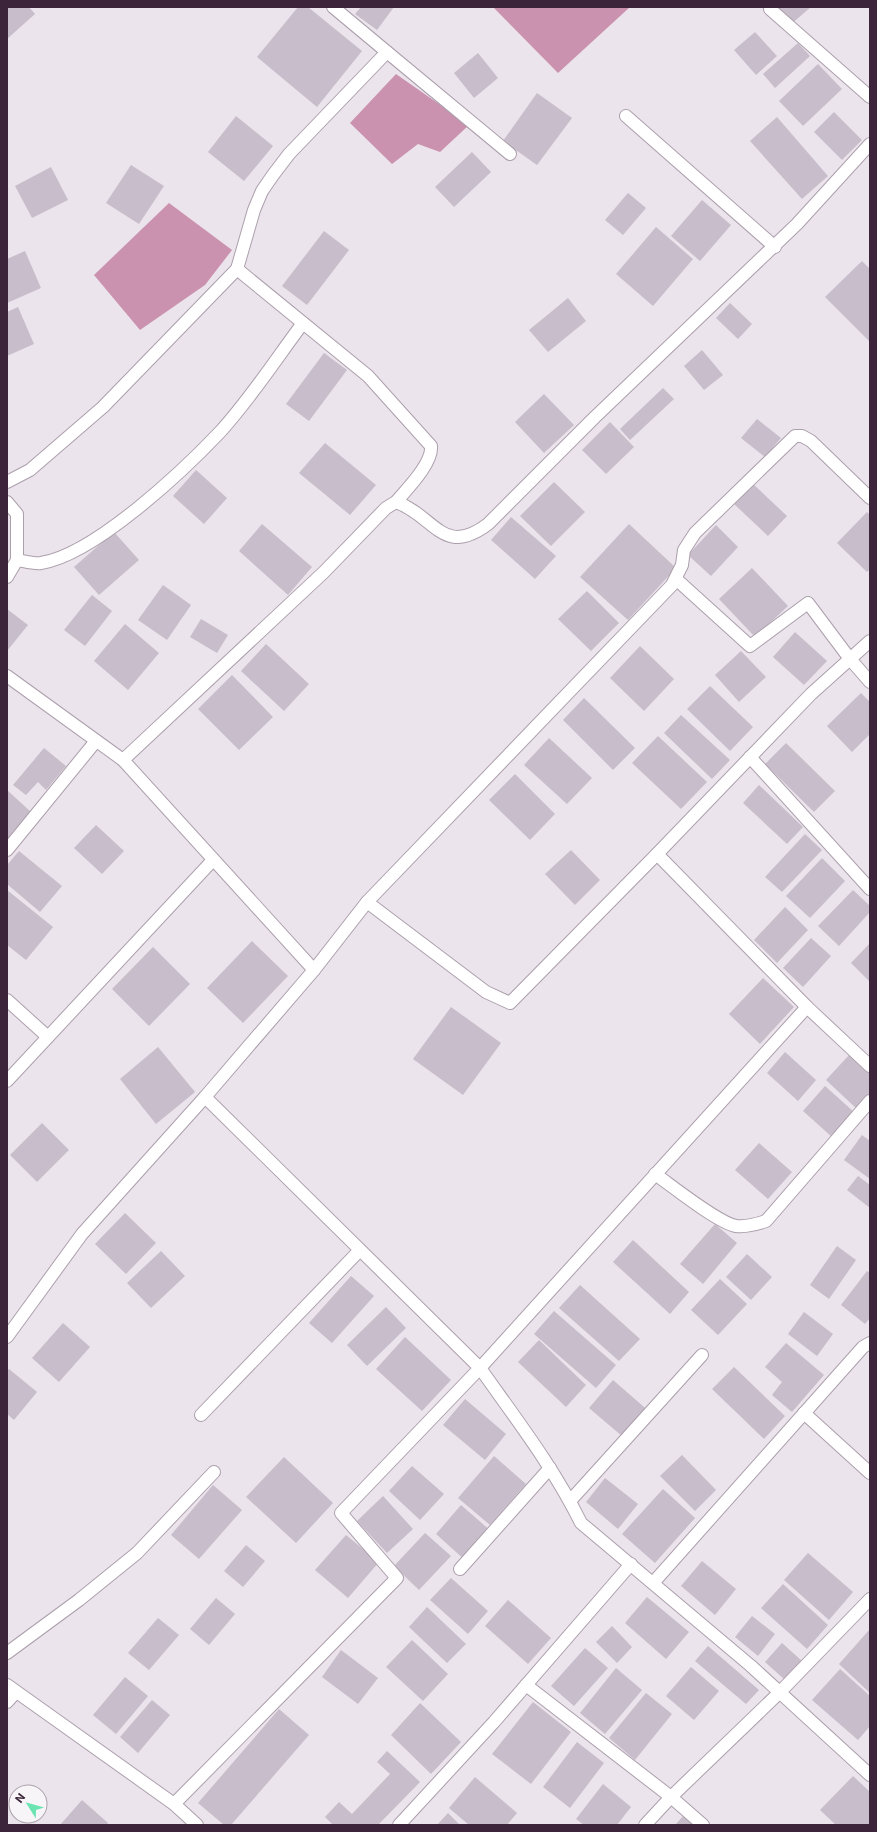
<svg xmlns="http://www.w3.org/2000/svg" width="877" height="1832" font-family="Inter,sans-serif">
<style>
.water{fill:#cb92af}
.building{fill:#c8bdca}
.lines{fill:none;stroke-linecap:round;stroke-linejoin:round}
.minor-casing{stroke:#ac9fac;stroke-width:14}
.minor{stroke:#fff;stroke-width:12}
</style>
<rect width="100%" height="100%" fill="#ebe4ec"/>
<g class="water">
<polygon points="493,7 630,7 558,73"/>
<polygon points="396,74 469,125 440,152 418,144 392,164 350,123"/>
<polygon points="169,203 232,250 205,285 140,330 94,275"/>
</g>
<g class="building">
<polygon points="7,7 29,7 35,14 7,39"/>
<polygon points="298,7 308,7 362,51 317,107 257,57"/>
<polygon points="361,7 394,7 377,30 355,14"/>
<polygon points="775,7 811,7 790,25"/>
<polygon points="755,32 777,56 756,75 734,50"/>
<polygon points="798,43 810,56 775,88 763,74"/>
<polygon points="478,53 498,78 474,98 454,73"/>
<polygon points="818,64 842,89 803,126 779,101"/>
<polygon points="537,93 572,118 537,165 503,141"/>
<polygon points="834,112 862,140 842,160 814,132"/>
<polygon points="236,116 273,146 244,181 208,152"/>
<polygon points="777,117 828,176 802,199 750,141"/>
<polygon points="472,152 491,172 454,207 435,187"/>
<polygon points="131,165 164,186 139,224 106,203"/>
<polygon points="51,167 68,200 32,218 15,186"/>
<polygon points="628,193 646,208 623,235 605,220"/>
<polygon points="702,200 731,225 700,261 671,236"/>
<polygon points="656,227 693,259 653,306 616,274"/>
<polygon points="324,231 349,250 307,305 282,286"/>
<polygon points="25,251 41,288 7,303 7,259"/>
<polygon points="862,261 870,269 870,342 825,297"/>
<polygon points="568,298 586,321 548,352 529,330"/>
<polygon points="730,303 752,324 738,339 716,318"/>
<polygon points="18,307 34,344 7,356 7,312"/>
<polygon points="702,350 723,375 704,390 684,366"/>
<polygon points="324,353 347,370 309,421 286,404"/>
<polygon points="663,388 674,399 630,440 620,429"/>
<polygon points="544,394 574,425 544,453 515,422"/>
<polygon points="757,419 781,438 765,457 741,438"/>
<polygon points="610,422 634,447 606,474 582,450"/>
<polygon points="325,443 376,485 350,515 299,473"/>
<polygon points="196,470 227,498 204,524 173,496"/>
<polygon points="554,482 585,512 551,546 520,516"/>
<polygon points="752,483 787,516 768,536 733,503"/>
<polygon points="867,512 870,515 870,569 867,572 837,543"/>
<polygon points="511,517 556,556 535,579 491,540"/>
<polygon points="262,524 312,567 288,595 239,551"/>
<polygon points="629,524 676,568 628,620 580,577"/>
<polygon points="716,525 738,547 711,576 688,555"/>
<polygon points="114,532 139,560 99,595 74,567"/>
<polygon points="752,568 788,606 755,637 719,599"/>
<polygon points="163,585 191,605 167,640 138,620"/>
<polygon points="587,591 619,623 591,651 558,619"/>
<polygon points="92,595 112,611 85,646 64,630"/>
<polygon points="7,609 28,625 7,651"/>
<polygon points="201,619 228,635 217,653 190,637"/>
<polygon points="125,624 159,653 128,690 94,661"/>
<polygon points="795,632 827,661 804,685 773,657"/>
<polygon points="266,644 309,684 284,711 241,671"/>
<polygon points="640,646 674,679 644,711 610,678"/>
<polygon points="741,651 766,677 739,702 715,675"/>
<polygon points="232,675 273,717 239,750 198,709"/>
<polygon points="710,686 753,727 730,751 687,709"/>
<polygon points="861,693 870,702 870,734 852,752 827,726"/>
<polygon points="584,698 635,748 613,770 563,720"/>
<polygon points="681,715 730,760 712,779 664,733"/>
<polygon points="658,736 707,782 681,809 632,763"/>
<polygon points="549,738 592,778 567,804 524,765"/>
<polygon points="786,743 835,791 814,812 765,764"/>
<polygon points="44,748 66,766 46,790 38,782 26,795 13,785"/>
<polygon points="515,774 555,814 530,840 489,800"/>
<polygon points="759,785 803,827 787,844 743,803"/>
<polygon points="7,790 32,813 7,839"/>
<polygon points="96,825 124,851 102,874 74,848"/>
<polygon points="805,834 822,850 782,892 765,877"/>
<polygon points="571,850 600,880 575,905 545,874"/>
<polygon points="19,851 62,886 40,912 7,884 7,865"/>
<polygon points="822,858 845,881 810,918 786,896"/>
<polygon points="7,890 53,927 26,960 7,945"/>
<polygon points="853,890 870,906 870,912 839,946 818,926"/>
<polygon points="785,907 808,930 777,963 754,940"/>
<polygon points="811,938 831,956 803,987 783,968"/>
<polygon points="252,941 288,976 243,1023 207,988"/>
<polygon points="870,943 870,982 851,963"/>
<polygon points="153,947 190,984 149,1026 112,989"/>
<polygon points="763,978 794,1007 760,1044 729,1014"/>
<polygon points="451,1007 501,1043 463,1095 413,1059"/>
<polygon points="158,1047 195,1092 156,1124 120,1079"/>
<polygon points="785,1052 816,1080 798,1101 767,1073"/>
<polygon points="850,1054 870,1072 870,1096 858,1110 826,1080"/>
<polygon points="825,1086 855,1113 832,1137 803,1111"/>
<polygon points="42,1123 69,1150 37,1182 10,1155"/>
<polygon points="862,1135 870,1141 870,1179 844,1160"/>
<polygon points="759,1143 792,1172 768,1199 735,1170"/>
<polygon points="858,1176 870,1185 870,1208 847,1190"/>
<polygon points="125,1213 156,1243 126,1274 95,1244"/>
<polygon points="715,1224 737,1243 703,1284 680,1264"/>
<polygon points="633,1240 689,1292 670,1314 613,1262"/>
<polygon points="837,1246 856,1260 829,1299 810,1285"/>
<polygon points="161,1251 185,1276 151,1308 127,1283"/>
<polygon points="747,1254 772,1277 751,1300 726,1277"/>
<polygon points="867,1271 870,1273 870,1318 865,1324 841,1305"/>
<polygon points="351,1276 374,1296 332,1343 309,1323"/>
<polygon points="720,1279 747,1304 718,1335 691,1310"/>
<polygon points="580,1285 640,1339 619,1361 559,1308"/>
<polygon points="386,1307 406,1328 367,1366 347,1345"/>
<polygon points="554,1311 616,1365 596,1388 534,1334"/>
<polygon points="804,1312 833,1334 817,1356 788,1334"/>
<polygon points="63,1323 90,1347 59,1382 32,1358"/>
<polygon points="405,1337 451,1380 422,1411 376,1369"/>
<polygon points="539,1340 586,1385 566,1407 518,1362"/>
<polygon points="786,1343 824,1375 792,1412 772,1395 782,1382 765,1367"/>
<polygon points="734,1367 785,1416 764,1439 712,1389"/>
<polygon points="9,1369 37,1392 14,1420 7,1414 7,1371"/>
<polygon points="613,1380 652,1414 629,1442 589,1408"/>
<polygon points="465,1399 506,1434 485,1460 443,1425"/>
<polygon points="682,1455 716,1490 695,1511 660,1476"/>
<polygon points="494,1456 526,1484 490,1525 458,1498"/>
<polygon points="284,1457 333,1503 296,1543 246,1497"/>
<polygon points="412,1466 444,1494 420,1520 389,1491"/>
<polygon points="605,1478 638,1504 618,1529 586,1502"/>
<polygon points="213,1485 242,1510 199,1559 171,1535"/>
<polygon points="663,1489 695,1518 655,1563 622,1534"/>
<polygon points="383,1496 413,1529 387,1553 357,1521"/>
<polygon points="461,1505 492,1532 466,1561 436,1534"/>
<polygon points="425,1533 451,1556 419,1590 394,1566"/>
<polygon points="346,1535 379,1562 348,1598 315,1570"/>
<polygon points="246,1545 265,1561 243,1587 224,1571"/>
<polygon points="808,1553 853,1592 829,1620 784,1580"/>
<polygon points="702,1561 736,1589 715,1615 681,1586"/>
<polygon points="451,1578 488,1611 468,1634 430,1600"/>
<polygon points="783,1584 828,1625 807,1649 761,1608"/>
<polygon points="647,1597 689,1632 666,1659 625,1623"/>
<polygon points="216,1598 235,1614 209,1645 190,1629"/>
<polygon points="508,1600 551,1638 528,1664 485,1626"/>
<polygon points="427,1607 466,1644 447,1663 409,1627"/>
<polygon points="752,1616 775,1634 758,1656 735,1637"/>
<polygon points="158,1618 179,1635 149,1670 128,1653"/>
<polygon points="612,1626 632,1647 617,1663 596,1642"/>
<polygon points="870,1629 870,1693 839,1664"/>
<polygon points="412,1640 448,1674 423,1701 386,1667"/>
<polygon points="782,1643 802,1661 785,1680 765,1662"/>
<polygon points="708,1646 759,1690 746,1704 695,1661"/>
<polygon points="585,1648 608,1668 574,1706 551,1686"/>
<polygon points="341,1650 378,1678 358,1704 322,1677"/>
<polygon points="691,1667 719,1691 694,1720 666,1696"/>
<polygon points="616,1668 642,1690 605,1734 580,1713"/>
<polygon points="840,1669 870,1696 870,1726 858,1740 812,1700"/>
<polygon points="125,1677 148,1696 116,1734 93,1715"/>
<polygon points="646,1693 672,1714 635,1760 609,1738"/>
<polygon points="152,1700 170,1715 138,1753 120,1737"/>
<polygon points="533,1702 571,1732 531,1784 492,1754"/>
<polygon points="420,1703 461,1742 431,1774 391,1735"/>
<polygon points="279,1709 309,1735 231,1825 224,1825 198,1803"/>
<polygon points="577,1742 604,1763 570,1808 543,1787"/>
<polygon points="387,1751 420,1782 378,1825 333,1825 325,1817 339,1802 352,1814 390,1774 377,1762"/>
<polygon points="853,1776 870,1792 870,1823 868,1825 836,1825 820,1810"/>
<polygon points="475,1777 517,1813 507,1825 469,1825 449,1808"/>
<polygon points="603,1784 631,1807 617,1825 584,1825 576,1819"/>
<polygon points="82,1800 108,1823 107,1825 60,1825"/>
<polygon points="448,1813 460,1825 437,1825"/>
<polygon points="685,1814 697,1825 675,1825"/>
</g>
<g class="lines">
<defs>
<g id="minor">
<polyline points="333,7 387,52"/>
<polyline points="770,9 870,97"/>
<polyline points="626,116 775,247"/>
<path d="M870,144L797,224L595,417L488,524C443,558 435,516 396,502L386,508L324,572L123,760L314,970L367,902L486,992L510,1003L657,854L811,694L870,641"/>
<path d="M237,269L368,376L431,446C433,463 407,489 396,502"/>
<polyline points="7,482 30,470 103,407 237,269 254,210 262,191 273,175 289,154 387,52 510,154"/>
<polyline points="7,502 17,514 17,560 7,577"/>
<path d="M17,560C24,561 33,564 41,563C94,555 183,471 220,432C251,398 276,359 303,323"/>
<polyline points="676,579 750,646 808,603 850,659 870,682"/>
<polyline points="7,676 123,760"/>
<polyline points="750,757 870,889"/>
<polyline points="7,850 96,741"/>
<polyline points="367,902 672,585 682,565 684,550 695,533 795,436 802,436 811,441 870,498"/>
<polyline points="7,1000 48,1037"/>
<polyline points="807,1007 870,1066"/>
<polyline points="7,1081 213,860"/>
<polyline points="205,1097 480,1368 807,1007 657,854"/>
<path d="M655,1174C672,1186 718,1223 736,1226C747,1227 755,1225 766,1221L870,1101"/>
<polyline points="7,1337 82,1234 205,1097 314,970"/>
<polyline points="804,1413 870,1473"/>
<polyline points="201,1415 360,1250"/>
<polyline points="570,1501 702,1355"/>
<polyline points="460,1569 550,1468"/>
<polyline points="653,1583 863,1347 870,1343"/>
<polyline points="7,1653 79,1600 137,1553 214,1472"/>
<polyline points="7,1685 174,1804 197,1825"/>
<polyline points="526,1685 671,1797 703,1825"/>
<polyline points="7,1702 16,1692"/>
<path d="M174,1804L397,1578L341,1513L480,1368C516,1419 554,1468 581,1523L751,1666L870,1775"/>
<polyline points="399,1825 494,1722 631,1564"/>
<polyline points="645,1825 671,1797 780,1692 870,1599"/>
</g>
</defs>
<use href="#minor" class="minor-casing"/>
<use href="#minor" class="minor"/>
</g>
<rect width="877" height="1832" fill="none" stroke="#3c253a" stroke-width="16"/>
<g transform="translate(28 1804) rotate(307)"><circle r="19" fill="#f8f5f9" stroke="#ada2ad"/>
<path d="M0-3L7 15L0 10L-7 15Z" fill="#6be4b2"/>
<text y="-6" font-size="11" font-weight="bold" text-anchor="middle" fill="#3c253a">N</text>
</g>
</svg>
